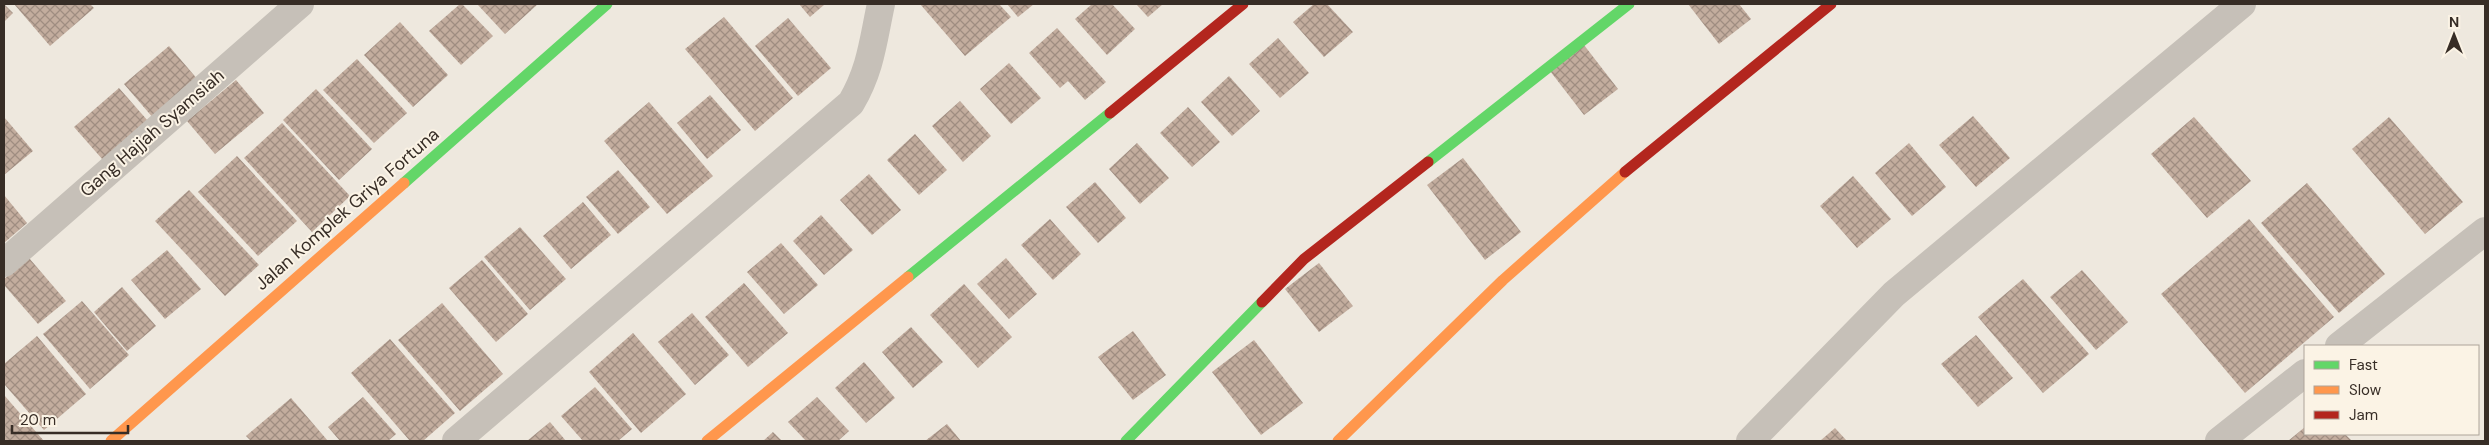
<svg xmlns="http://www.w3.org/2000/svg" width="2489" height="445" font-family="'DM Sans',sans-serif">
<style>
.building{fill:url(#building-cross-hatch)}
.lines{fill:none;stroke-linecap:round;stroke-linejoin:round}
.street{stroke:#c6c0b8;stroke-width:28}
.fast{stroke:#63d668;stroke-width:11}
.slow{stroke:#ff974d;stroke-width:11}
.jam{stroke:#b3261e;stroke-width:11}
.labels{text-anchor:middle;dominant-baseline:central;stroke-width:4;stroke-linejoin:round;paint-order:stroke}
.street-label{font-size:18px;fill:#372d26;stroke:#fbf3e5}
</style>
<defs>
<pattern id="building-cross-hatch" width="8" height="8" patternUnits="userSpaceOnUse" patternTransform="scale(1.25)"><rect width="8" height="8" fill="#c3ad9e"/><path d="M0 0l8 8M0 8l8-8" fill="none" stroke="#9f8d81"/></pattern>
</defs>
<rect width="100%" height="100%" fill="#eee8de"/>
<g class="building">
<polygon points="4,4 13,13 4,22"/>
<polygon points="14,4 90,4 94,8 50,46"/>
<polygon points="460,4 462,4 493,36 461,65 429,31"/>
<polygon points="477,4 538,4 505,34"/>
<polygon points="799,4 825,4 810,17"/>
<polygon points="920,4 999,4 1011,17 965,56"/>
<polygon points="1007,4 1034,4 1018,17"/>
<polygon points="1092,4 1112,4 1135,29 1107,55 1075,19"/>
<polygon points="1136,4 1163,4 1148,17"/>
<polygon points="1314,4 1327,4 1353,32 1324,57 1293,22"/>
<polygon points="1688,4 1739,4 1751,19 1719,44"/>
<polygon points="724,17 793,98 755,131 685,49"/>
<polygon points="788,18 831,68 798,96 755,46"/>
<polygon points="400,22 448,75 413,107 364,55"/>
<polygon points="1057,28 1106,82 1085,100 1068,81 1060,88 1029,53"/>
<polygon points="1278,38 1309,73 1280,98 1249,64"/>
<polygon points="1584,45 1618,89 1584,115 1550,71"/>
<polygon points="169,46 199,81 154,119 124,84"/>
<polygon points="357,59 407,113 374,143 323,90"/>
<polygon points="1009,63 1041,98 1011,124 980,89"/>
<polygon points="1229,76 1260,111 1232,136 1201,102"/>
<polygon points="236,80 264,113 215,154 187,121"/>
<polygon points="119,88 148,121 103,160 74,127"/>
<polygon points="316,89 372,149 339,180 283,120"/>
<polygon points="710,95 741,130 707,159 677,123"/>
<polygon points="960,101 991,136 963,162 932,126"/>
<polygon points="649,102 713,176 667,214 604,141"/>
<polygon points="1188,107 1220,142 1192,167 1160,133"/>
<polygon points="1973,116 2010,158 1976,187 1939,145"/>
<polygon points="4,117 33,151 4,175"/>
<polygon points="2194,117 2251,181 2207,218 2151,154"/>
<polygon points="2389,117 2463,202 2425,234 2352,149"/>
<polygon points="282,123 350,196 312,232 244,158"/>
<polygon points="915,134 947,170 919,195 887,160"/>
<polygon points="1137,143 1169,178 1140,204 1109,169"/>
<polygon points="1909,143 1946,187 1912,216 1875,173"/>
<polygon points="237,156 297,221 258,256 198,192"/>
<polygon points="1463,158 1521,232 1485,260 1427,185"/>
<polygon points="618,170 650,207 618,234 586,197"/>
<polygon points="869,174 901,210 872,235 840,200"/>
<polygon points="1853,176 1891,219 1857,248 1820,206"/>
<polygon points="1095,182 1126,218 1098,243 1066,207"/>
<polygon points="2307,183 2385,274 2339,313 2261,223"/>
<polygon points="189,190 259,265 225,296 155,221"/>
<polygon points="4,195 27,223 4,243"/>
<polygon points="583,202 611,235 571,269 543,236"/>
<polygon points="821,215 853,250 824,275 793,241"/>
<polygon points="1050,219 1081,254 1053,280 1021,245"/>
<polygon points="2249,219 2334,317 2245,393 2161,294"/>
<polygon points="520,227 566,279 530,310 484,257"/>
<polygon points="781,243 818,285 784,314 747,272"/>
<polygon points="167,250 201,289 165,319 131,280"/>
<polygon points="29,258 66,301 38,324 4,285 4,279"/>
<polygon points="1006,258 1037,294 1009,319 977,284"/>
<polygon points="482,260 528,314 496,342 449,288"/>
<polygon points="1319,263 1353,306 1319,332 1285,289"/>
<polygon points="2082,270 2128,322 2096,350 2050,297"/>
<polygon points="2023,279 2089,354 2043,393 1978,317"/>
<polygon points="744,283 788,333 748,367 705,317"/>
<polygon points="964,284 1012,337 978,368 930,315"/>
<polygon points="122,287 156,326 127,351 94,312"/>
<polygon points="82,301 129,355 90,389 43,334"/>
<polygon points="442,303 503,374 460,411 398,340"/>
<polygon points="692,313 729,355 695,385 658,342"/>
<polygon points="911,327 943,362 913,388 882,352"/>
<polygon points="1133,331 1166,375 1133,400 1098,357"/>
<polygon points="633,333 686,394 641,433 589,372"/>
<polygon points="1976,335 2013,378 1978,407 1941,364"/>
<polygon points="37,336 86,394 44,430 4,384 4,364"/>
<polygon points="390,339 455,413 423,441 410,441 351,373"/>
<polygon points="1254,340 1303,403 1261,435 1212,372"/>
<polygon points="864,362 895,398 866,423 835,388"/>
<polygon points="595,387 632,429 618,441 583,441 561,416"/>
<polygon points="4,395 44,441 4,441"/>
<polygon points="363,397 396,434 388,441 340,441 328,427"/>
<polygon points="817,397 849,431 838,441 806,441 788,422"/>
<polygon points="291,398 328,441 251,441 246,436"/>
<polygon points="550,422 566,441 527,441"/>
<polygon points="947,424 961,441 925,441"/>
<polygon points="2305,427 2305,434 2345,434 2352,441 2288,441"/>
<polygon points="1835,428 1847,441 1820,441"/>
<polygon points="773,432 782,441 763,441"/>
</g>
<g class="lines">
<g class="street">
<polyline points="4,263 300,4"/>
<polyline points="2339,346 2485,231"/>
<path d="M456,441L851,103C871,69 873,41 881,4"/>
<polyline points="1750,441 1894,294 2242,4"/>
<polyline points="2219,441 2305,373"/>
</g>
<g class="fast">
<polyline points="1428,162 1629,4"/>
<polyline points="404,183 607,4"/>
<polyline points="908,277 1110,113"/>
<polyline points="1126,441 1262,302"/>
</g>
<g class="slow">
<polyline points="111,441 404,183"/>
<polyline points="707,441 908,277"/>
<polyline points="1338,441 1503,280 1625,172"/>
</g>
<g class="jam">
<polyline points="1110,113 1243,4"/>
<polyline points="1625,172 1831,4"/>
<polyline points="1262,302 1304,259 1428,162"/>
</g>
</g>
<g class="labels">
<g class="street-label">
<text transform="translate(152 133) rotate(-41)">Gang Hajjah Syamsiah</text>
<text transform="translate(347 209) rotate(-41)">Jalan Komplek Griya Fortuna</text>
</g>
</g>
<rect width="2489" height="445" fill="none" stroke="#372d26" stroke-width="10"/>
<rect x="2304" y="345" width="175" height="90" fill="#fbf3e5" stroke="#ada499"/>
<rect x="2314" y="361" width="25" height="8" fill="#63d668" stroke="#ada499"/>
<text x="2349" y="370" font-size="15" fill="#372d26">Fast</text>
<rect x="2314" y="386" width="25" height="8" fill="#ff974d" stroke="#ada499"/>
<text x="2349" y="395" font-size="15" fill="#372d26">Slow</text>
<rect x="2314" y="411" width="25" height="8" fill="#b3261e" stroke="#ada499"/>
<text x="2349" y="420" font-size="15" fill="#372d26">Jam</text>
<g transform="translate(2454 35)" stroke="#fbf3e5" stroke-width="4" paint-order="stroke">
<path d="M0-4L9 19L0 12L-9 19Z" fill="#372d26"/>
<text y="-8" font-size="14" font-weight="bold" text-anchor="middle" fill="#372d26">N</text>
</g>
<path d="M12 425v8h116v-8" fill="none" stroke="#372d26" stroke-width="2.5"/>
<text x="20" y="425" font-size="15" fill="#372d26" stroke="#fbf3e5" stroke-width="4" paint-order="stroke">20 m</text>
</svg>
